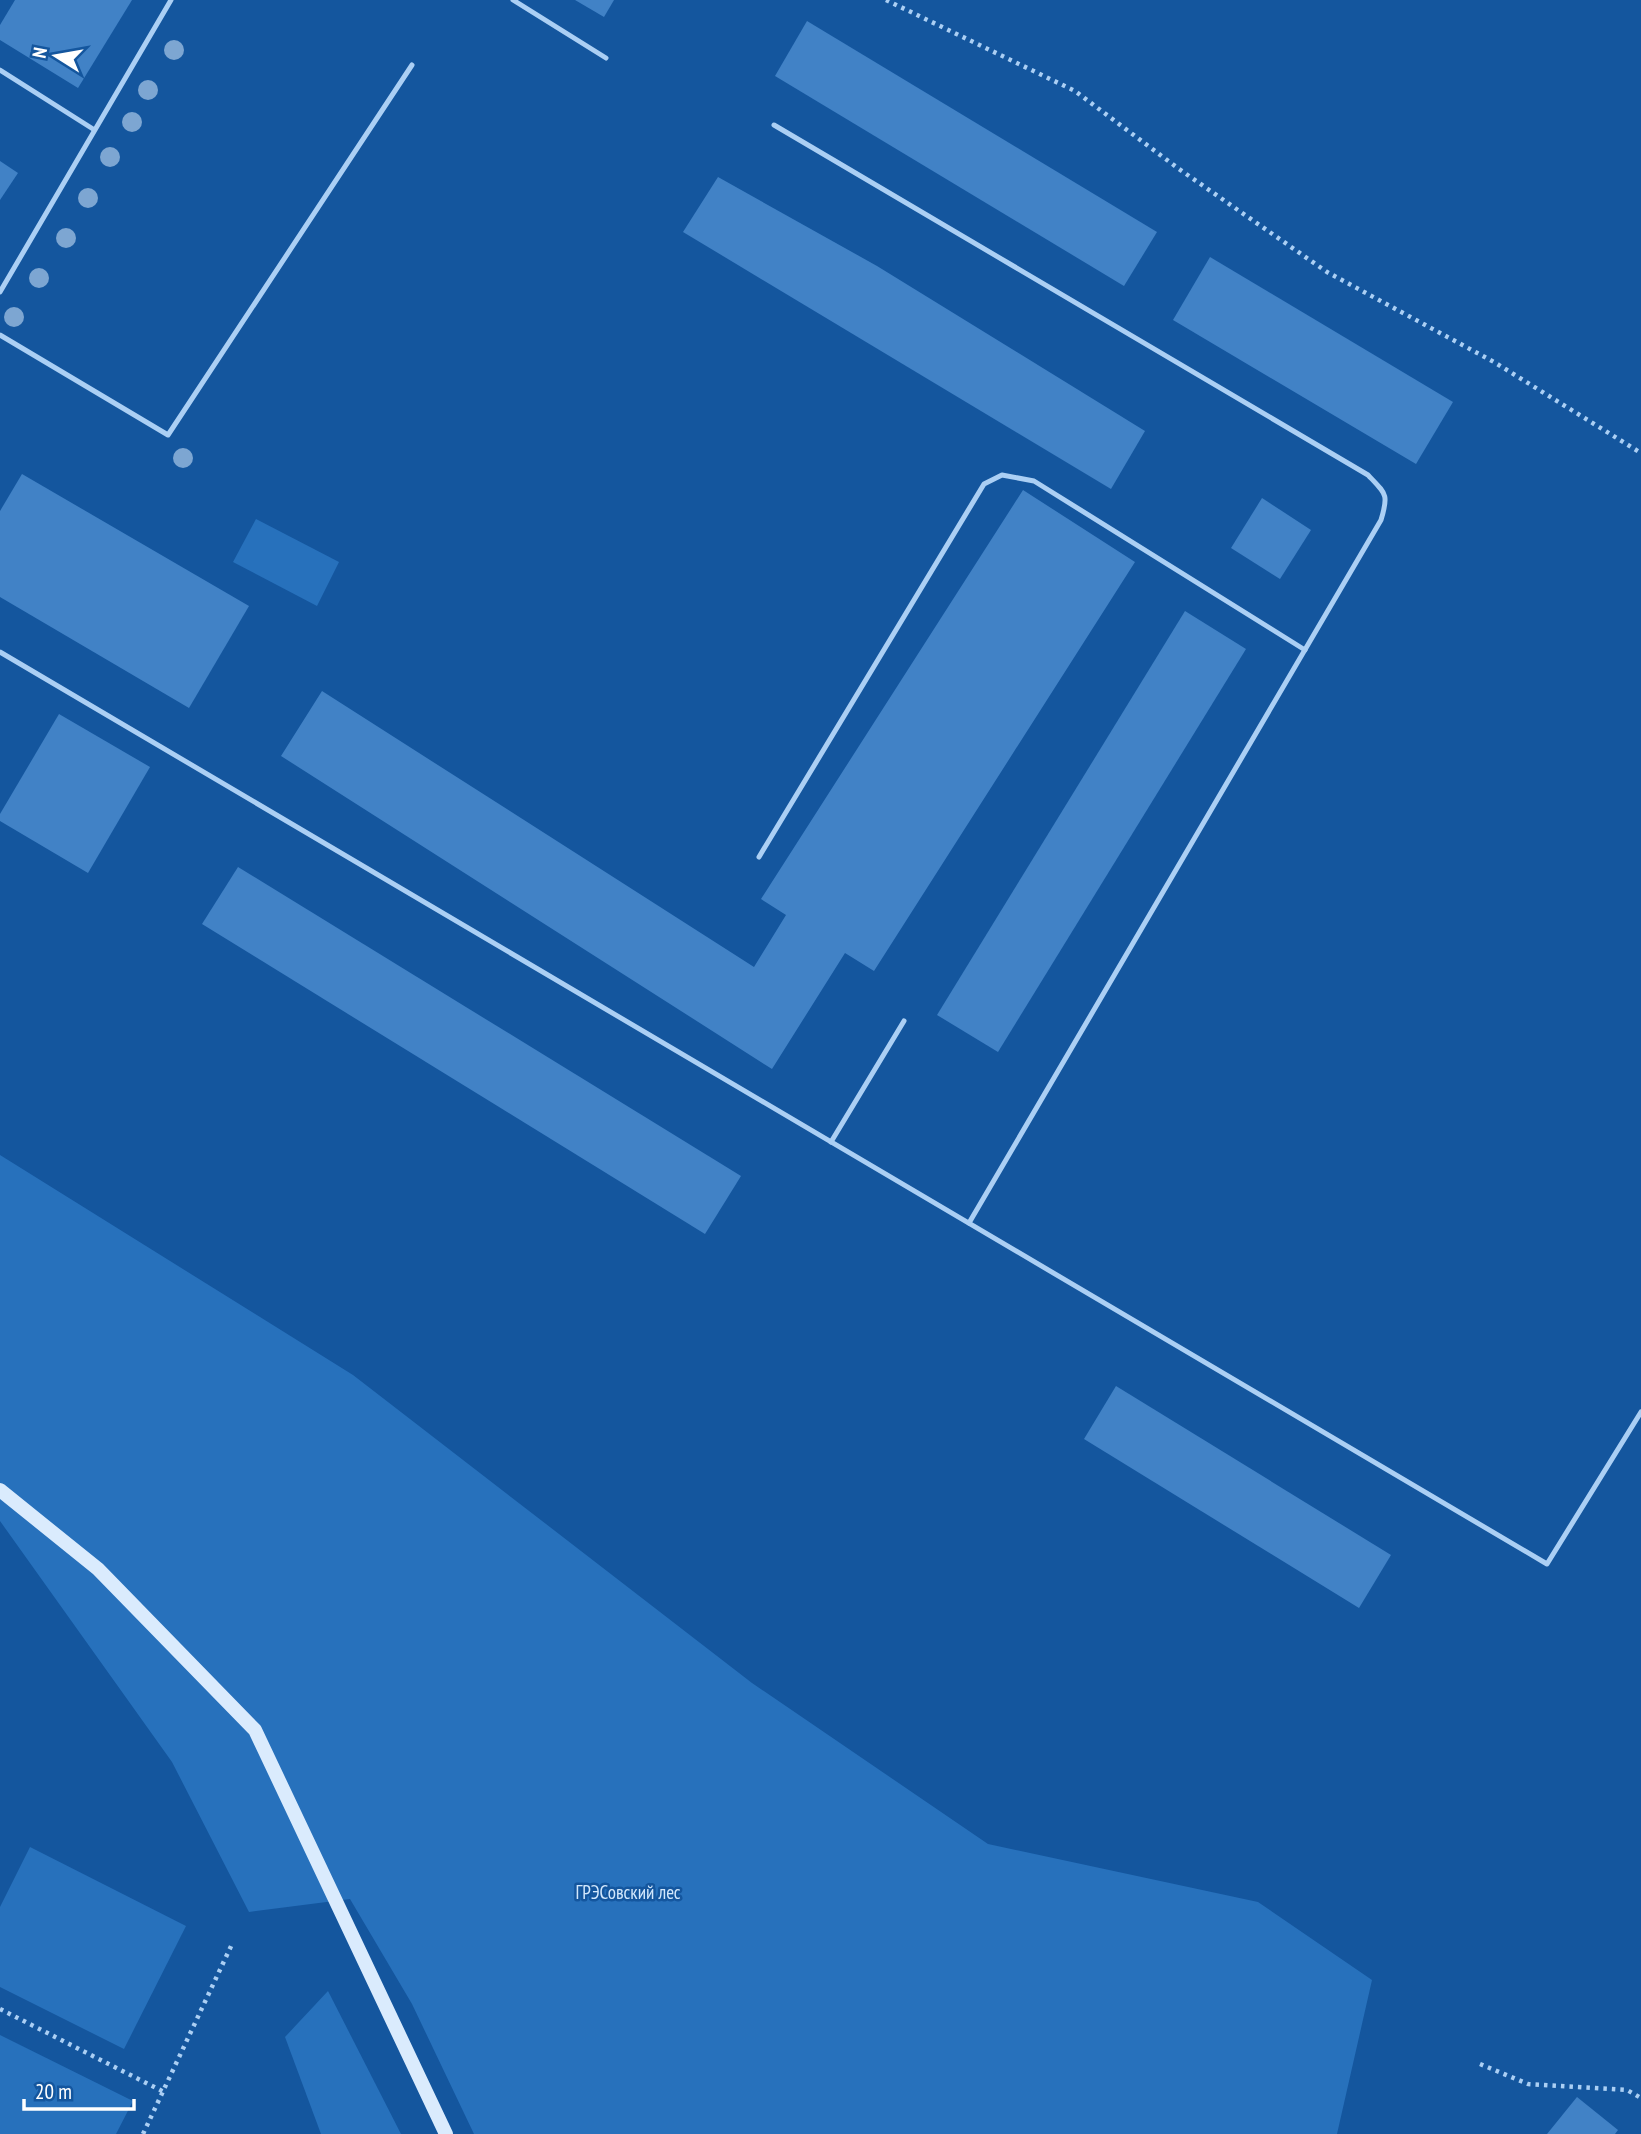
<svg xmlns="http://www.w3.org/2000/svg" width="1641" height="2134" font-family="'PT Sans Narrow',sans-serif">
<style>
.green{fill:#2771bc}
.building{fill:#4182c6}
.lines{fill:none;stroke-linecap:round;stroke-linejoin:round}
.path{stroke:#abcff4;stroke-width:4.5;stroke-dasharray:3.5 5;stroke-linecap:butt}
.service{stroke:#abcff4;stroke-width:5}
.secondary{stroke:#daebfd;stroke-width:14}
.tree{fill:#7da6d2}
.labels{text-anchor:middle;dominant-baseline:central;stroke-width:5;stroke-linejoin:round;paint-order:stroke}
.park-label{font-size:19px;fill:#d3e8fd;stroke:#14569e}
</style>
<rect width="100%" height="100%" fill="#14569e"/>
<g class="green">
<polygon points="256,519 339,562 317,606 233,562"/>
<polygon points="0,1155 353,1375 752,1683 988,1844 1258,1902 1372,1980 1337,2134 474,2134 412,2004 350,1899 249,1912 172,1762 0,1521"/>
<polygon points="30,1847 186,1926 124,2049 0,1987 0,1907"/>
<polygon points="328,1991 401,2134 321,2134 285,2037"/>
<polygon points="0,2035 133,2101 116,2134 0,2134"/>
</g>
<g class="building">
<polygon points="15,0 132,0 78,88 0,40 0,25"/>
<polygon points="575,0 614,0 604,17"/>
<polygon points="807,21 1157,232 1124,286 775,76"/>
<polygon points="0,161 18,173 0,200"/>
<polygon points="718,177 877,266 1145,431 1111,489 683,232"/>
<polygon points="1210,257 1453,402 1416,464 1173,320"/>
<polygon points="22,474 249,606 189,708 0,597 0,511"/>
<polygon points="1023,490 1135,562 874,971 845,953 772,1069 281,756 322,691 754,967 786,915 761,899"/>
<polygon points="1262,498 1311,530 1280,579 1231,548"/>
<polygon points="1185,611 1246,649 998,1052 937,1015"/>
<polygon points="59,714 150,767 88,873 0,821 0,814"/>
<polygon points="238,867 741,1176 705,1234 202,924"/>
<polygon points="1116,1386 1391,1555 1359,1608 1084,1439"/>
<polygon points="1577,2097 1618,2130 1615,2134 1547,2134"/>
</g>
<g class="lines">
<g class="path">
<polyline points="886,0 1075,91 1179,169 1327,272 1494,362 1641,453"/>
<polyline points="0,2009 164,2092"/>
<polyline points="1480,2064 1528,2084 1627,2090 1641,2098"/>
<polyline points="143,2134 233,1942"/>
</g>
<g class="service">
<polyline points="513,0 606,58"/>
<polyline points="0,70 93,129"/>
<path d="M774,125L1368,475C1386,494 1389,494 1381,520L969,1223"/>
<polyline points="0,292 171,0"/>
<polyline points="0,335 168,435 412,65"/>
<polyline points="0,652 1547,1564 1641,1412"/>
<polyline points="759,857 984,484 1002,475 1034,481 1305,650"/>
<polyline points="831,1142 904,1021"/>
</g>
<polyline class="secondary" points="0,1490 98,1569 255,1730 446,2134"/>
</g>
<g class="tree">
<circle cx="174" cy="50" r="10"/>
<circle cx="148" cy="90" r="10"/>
<circle cx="132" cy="122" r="10"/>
<circle cx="110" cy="157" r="10"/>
<circle cx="88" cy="198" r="10"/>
<circle cx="66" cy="238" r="10"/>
<circle cx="39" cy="278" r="10"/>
<circle cx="14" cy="317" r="10"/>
<circle cx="183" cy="458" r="10"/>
</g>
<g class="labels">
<g class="park-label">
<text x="628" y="1892">ГРЭСовский лес</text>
</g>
</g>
<g transform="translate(56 56) rotate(281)" stroke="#14569e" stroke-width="5" paint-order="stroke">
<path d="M0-5L12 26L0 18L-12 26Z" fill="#ffffff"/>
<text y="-10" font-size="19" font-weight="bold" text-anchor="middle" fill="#ffffff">N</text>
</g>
<path d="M24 2099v10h110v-10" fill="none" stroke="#ffffff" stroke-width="3.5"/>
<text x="35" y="2099" font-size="21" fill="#ffffff" stroke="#14569e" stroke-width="5" paint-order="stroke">20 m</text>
</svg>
